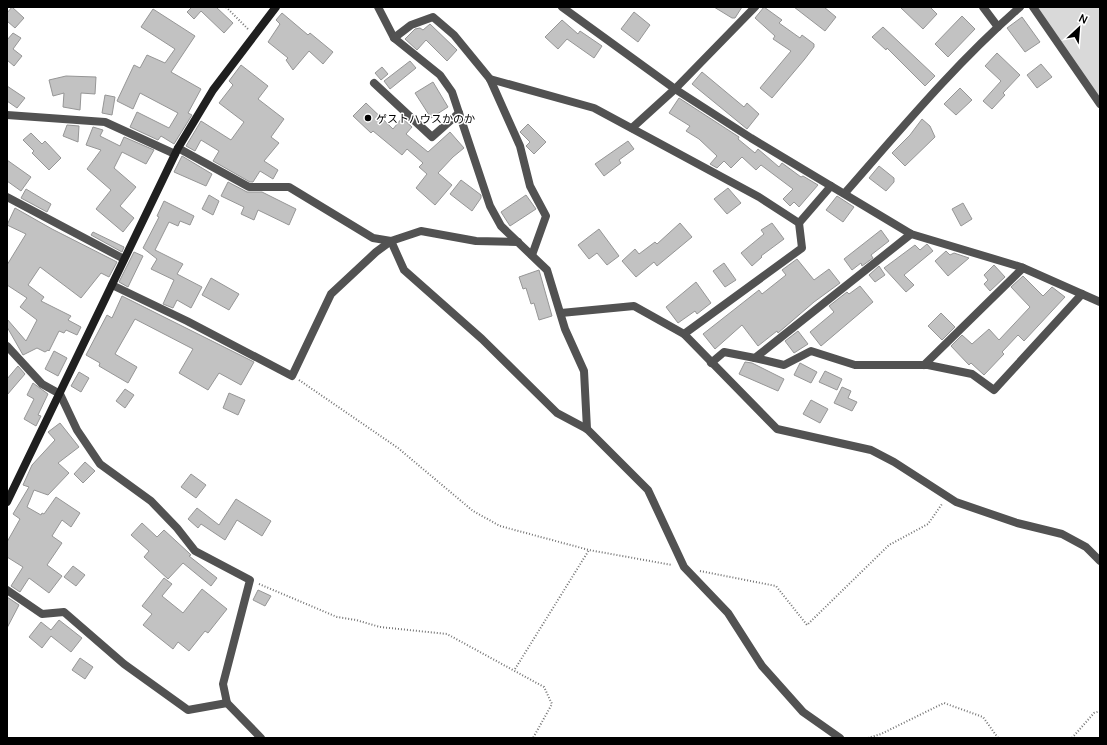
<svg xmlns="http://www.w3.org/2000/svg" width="1107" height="745" font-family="Manrope,'Noto Sans JP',sans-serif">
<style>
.green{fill:#d9d9d9}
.building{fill:#c2c2c2;stroke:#969696}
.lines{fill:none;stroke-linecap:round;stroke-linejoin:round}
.path{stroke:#747474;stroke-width:2;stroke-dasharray:1 2;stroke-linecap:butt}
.street{stroke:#525252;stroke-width:8}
.secondary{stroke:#1f1f1f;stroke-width:8}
.poi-dot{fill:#000;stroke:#fff;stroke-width:1.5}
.labels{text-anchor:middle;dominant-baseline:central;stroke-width:3;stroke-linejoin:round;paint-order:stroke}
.poi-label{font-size:11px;fill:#000;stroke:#fff;text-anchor:start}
</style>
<rect width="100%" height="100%" fill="#fff"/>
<polygon class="green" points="1033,7 1100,7 1100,104"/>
<g class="building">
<polygon points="12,7 24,18 15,28 7,21 7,13"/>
<polygon points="192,7 216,7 233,23 224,33 201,11 194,19 187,12"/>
<polygon points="714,7 742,7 735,18 732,18"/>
<polygon points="764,7 782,20 779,23 800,38 802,35 814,44 814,47 804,60 772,98 760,88 791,51 773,39 775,36 755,18"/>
<polygon points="794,7 824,7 836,17 825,31"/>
<polygon points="900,7 930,7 937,14 923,29"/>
<polygon points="153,9 195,36 171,72 201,89 188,113 192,115 174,144 161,136 158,140 130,127 137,112 169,128 178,113 140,93 133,109 117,101 134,65 140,68 147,55 165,63 175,49 141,27"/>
<polygon points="634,12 650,25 638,42 621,29"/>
<polygon points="282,13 308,35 310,33 333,52 323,64 309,51 293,70 286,60 288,58 268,42 280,24 276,20"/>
<polygon points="962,16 975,29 948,57 935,44"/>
<polygon points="1022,17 1040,42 1025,52 1007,28"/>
<polygon points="562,20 578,34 580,31 602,46 594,58 567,39 558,49 545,37"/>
<polygon points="430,24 457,50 447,61 426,40 417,50 405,39 415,29 420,28 423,30"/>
<polygon points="883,27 935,76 925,86 887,48 886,50 872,37"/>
<polygon points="13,33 21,38 13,49 22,56 14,66 7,60 7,40"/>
<polygon points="997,53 1020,75 1003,93 1005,95 992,109 983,101 1001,81 985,66"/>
<polygon points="410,61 416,68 390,89 384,81"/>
<polygon points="1041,64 1052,77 1037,88 1027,75"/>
<polygon points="241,65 268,86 258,99 284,119 271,137 279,143 264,161 278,170 273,179 260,171 253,182 250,182 213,161 219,151 201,140 195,151 186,146 201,121 231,140 244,122 219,103 233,85 229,81"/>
<polygon points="382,67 388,74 381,80 375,73"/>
<polygon points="702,72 744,107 747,103 759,114 747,129 692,84"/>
<polygon points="66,76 96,77 95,94 81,93 80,110 63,107 64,93 53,96 49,80"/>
<polygon points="433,82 448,107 431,118 415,93"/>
<polygon points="7,86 25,98 17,108 7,101"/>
<polygon points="960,88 972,100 956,115 944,104"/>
<polygon points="105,95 115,97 112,115 102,113"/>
<polygon points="679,98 739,137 738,139 755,153 758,149 779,167 782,163 801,177 803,176 818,185 799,207 794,202 790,206 783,199 793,189 761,165 756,170 742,157 731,168 724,161 717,168 710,164 717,156 699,139 686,131 690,126 669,113"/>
<polygon points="366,103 393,129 402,118 412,127 406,134 428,152 450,132 464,148 453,157 438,173 452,185 435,205 416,188 427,174 419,167 423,163 407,149 402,155 373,131 371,133 353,116"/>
<polygon points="922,119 930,126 935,137 905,166 892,153 910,135"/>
<polygon points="528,124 546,142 534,154 526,146 530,142 520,132"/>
<polygon points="67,125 79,126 78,142 63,136"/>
<polygon points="93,127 103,130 100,136 120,146 124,137 154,150 146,164 122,152 114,168 136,187 120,206 134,218 123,232 96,209 111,190 87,169 101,150 86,145"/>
<polygon points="31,133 42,144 45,141 61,158 49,170 32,153 34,151 23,140"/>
<polygon points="628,141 634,149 619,160 621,163 604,176 595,164"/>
<polygon points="182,156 212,174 206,186 174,172"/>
<polygon points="7,160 31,177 21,191 7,181"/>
<polygon points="879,166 894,178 894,182 886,191 869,178"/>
<polygon points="461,180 481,195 481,198 472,211 450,194"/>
<polygon points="228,182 247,192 262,192 296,209 289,225 258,210 254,220 241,214 244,207 221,196"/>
<polygon points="728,188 741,203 727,214 714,199"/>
<polygon points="26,189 51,204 47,212 21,198"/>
<polygon points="209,195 219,201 213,215 202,209"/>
<polygon points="526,195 536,209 510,226 501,212"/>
<polygon points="837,196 854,207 843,222 826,210"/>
<polygon points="164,201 194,216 190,225 180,221 178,226 169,222 155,250 183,264 177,274 202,287 191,308 177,300 173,308 163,304 174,280 151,269 157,259 143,248 159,217 157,216"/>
<polygon points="963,203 972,219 961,226 952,209"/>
<polygon points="15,208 52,229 117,262 109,277 101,273 81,298 40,267 28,285 44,297 41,301 71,316 68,320 81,327 77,335 66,330 64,333 59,331 49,351 48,350 45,352 37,348 23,355 7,327 7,319 26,341 37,320 20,307 27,298 7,285 7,265 26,234 7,225"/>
<polygon points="680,223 692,237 657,266 654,262 636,277 622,261 635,249 639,254 655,242 657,244"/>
<polygon points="772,223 784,239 761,256 762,257 752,266 741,253 764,234 761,230"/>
<polygon points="599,229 619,256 607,265 597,253 589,259 578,245"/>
<polygon points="881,230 889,241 871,255 873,258 862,266 861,263 852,270 844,259"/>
<polygon points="93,232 124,247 122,252 91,235"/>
<polygon points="927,244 933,251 904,275 914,285 906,292 884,268 915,245 920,250"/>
<polygon points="946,251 950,255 954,253 969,258 948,276 935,261"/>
<polygon points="134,252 143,256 128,287 119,282"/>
<polygon points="797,259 814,280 829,269 840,283 814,302 778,333 777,331 758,346 742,325 715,349 703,334 759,290 762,294 786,275 782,270"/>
<polygon points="724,263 736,280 725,287 713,271"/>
<polygon points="994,265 1005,277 990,291 984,284 988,280 984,275"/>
<polygon points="879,266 885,275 875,282 869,275"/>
<polygon points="539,270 552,316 539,320 534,303 531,304 526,288 523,289 519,277"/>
<polygon points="1023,276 1043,296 1052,287 1065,297 1024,341 1018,335 1002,352 1004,354 984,375 971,363 969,365 951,346 962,335 972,344 989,329 999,340 1030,307 1011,287"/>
<polygon points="211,278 239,294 229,310 202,295"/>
<polygon points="696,282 711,303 697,314 695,311 678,323 666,307"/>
<polygon points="860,286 873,302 821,346 810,332 834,312 829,306 847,292 849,294"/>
<polygon points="122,296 254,362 241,385 219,373 208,390 179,373 193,349 135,319 115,354 137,367 128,383 99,366 100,363 86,355 107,315 112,318"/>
<polygon points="941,313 955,327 942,340 928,326"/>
<polygon points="798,331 808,344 794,353 785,341"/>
<polygon points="54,351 67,358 58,376 45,369"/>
<polygon points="745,362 752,363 784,379 778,391 739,374"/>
<polygon points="800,363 817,372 811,383 794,375"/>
<polygon points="18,366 25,374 7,395 7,379"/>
<polygon points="825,371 842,379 837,390 819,382"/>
<polygon points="79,372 89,378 81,392 71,386"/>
<polygon points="33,383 48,394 38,415 41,416 36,426 24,419 34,399 27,395"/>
<polygon points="842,387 851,391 848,398 857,402 852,411 834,403"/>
<polygon points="125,389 134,395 125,408 116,401"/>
<polygon points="229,393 245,400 238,415 223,408"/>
<polygon points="811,400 828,409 820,423 803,414"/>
<polygon points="60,423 79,447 58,463 69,473 48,495 34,490 27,507 41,515 42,513 44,514 56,497 80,513 71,527 62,520 52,536 62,543 47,565 62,576 49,593 29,578 20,592 11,586 23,567 7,557 7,542 20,519 13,514 29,487 23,485 32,465 55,440 48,432"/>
<polygon points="85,462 95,471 83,483 74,474"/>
<polygon points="191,474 206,485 196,498 181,487"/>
<polygon points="236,499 271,521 262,536 237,520 225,540 201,524 198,528 188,519 197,508 219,525"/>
<polygon points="142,523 157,537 164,530 189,553 191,555 189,556 217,578 211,586 183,563 168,579 144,557 149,551 131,535"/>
<polygon points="73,566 85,575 76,586 64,577"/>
<polygon points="164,578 172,584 162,596 183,613 202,589 227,609 208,633 205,631 189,651 178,642 173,649 143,625 152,614 142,606"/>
<polygon points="258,590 271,596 265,606 253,600"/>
<polygon points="7,597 19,605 7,628"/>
<polygon points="59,620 82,638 71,652 51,636 42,648 29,637 41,622 51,630"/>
<polygon points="80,658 93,667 85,679 72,670"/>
</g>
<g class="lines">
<g class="path">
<polyline points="226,7 249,30"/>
<polyline points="299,380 398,448 473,511 500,526 589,550 672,565"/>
<polyline points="700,571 776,586 807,625 889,545 928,524 942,504"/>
<polyline points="259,584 337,617 356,620 380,627 447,634 544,687 552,704 533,738"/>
<polyline points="515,669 589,550"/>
<polyline points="868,738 881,734 944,703 983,717 998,738"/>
<polyline points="1072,738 1094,713 1100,711"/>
</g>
<g class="street">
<polyline points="378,7 394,38 440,75 452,92 490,206 501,226 547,270 565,329 584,371 587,429"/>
<polyline points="562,7 675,89 751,138 911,234 1021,267 1100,302"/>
<polyline points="983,7 998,27"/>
<polyline points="1033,7 1100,104"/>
<polyline points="394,38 411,25 433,17 454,35 490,79 520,146 530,186 546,216 532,255"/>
<polyline points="490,79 594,108 759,197 799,223 802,248 684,334"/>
<polyline points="374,83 432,137 459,113"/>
<polyline points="7,115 105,122 175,154"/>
<polyline points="632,128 675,89 755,7"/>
<polyline points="178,148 249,187 289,187 373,238 391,241 404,270 482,339 557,413 587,429 648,490 684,567 728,613 762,666 803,712 840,738"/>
<path d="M845,193C901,129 956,63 1020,7"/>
<polyline points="7,197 124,259"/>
<polyline points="799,223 831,186"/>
<polyline points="112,285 187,321 292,376 331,294 376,252 391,241 421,231 476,241 518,242"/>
<polyline points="561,313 634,306 684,334 777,429 871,450 894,462 956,502 1017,523 1062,534 1086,547 1100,561"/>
<polyline points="7,346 42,384 60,394 77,430 100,464 151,501 177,528 195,551 250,580 223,684 227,703"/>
<polyline points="755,358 784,365 811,351 855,365 928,365 972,374 994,390 1082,294"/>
<polyline points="711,363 724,352 755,358 911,234"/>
<polyline points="924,365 1023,268"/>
<polyline points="7,590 42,614 64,612 124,664 188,710 227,703 261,738"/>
</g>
<polyline class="secondary" points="7,502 178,148 213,90 276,7"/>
</g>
<circle class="poi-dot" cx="368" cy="118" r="4"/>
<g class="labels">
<g class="poi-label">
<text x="376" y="118">ゲストハウスかのか</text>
</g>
</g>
<rect width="1107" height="745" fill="none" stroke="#000000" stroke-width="16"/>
<g transform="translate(1079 28) rotate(26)" stroke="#ffffff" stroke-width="3" paint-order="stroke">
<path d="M0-3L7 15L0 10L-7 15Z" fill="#000000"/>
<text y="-6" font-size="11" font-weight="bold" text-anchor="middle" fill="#000000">N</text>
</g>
</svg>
